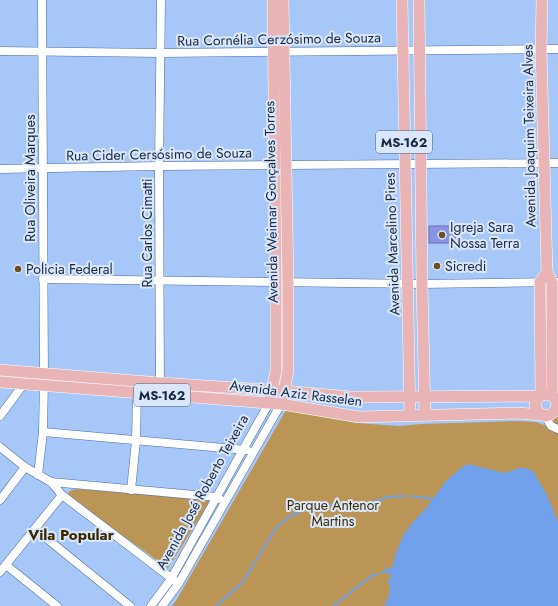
<svg xmlns="http://www.w3.org/2000/svg" width="558" height="606" font-family="Jost,sans-serif">
<style>
.green{fill:#bb9555}
.water{fill:#71a1eb}
.lines{fill:none;stroke-linecap:round;stroke-linejoin:round}
.stream{stroke:#71a1eb;stroke-width:2}
.building{fill:#8b93e5;stroke:#6a70af}
.minor-casing{stroke:#486ca3;stroke-width:9}
.major-casing{stroke:#fff;stroke-width:12}
.minor{stroke:#fff;stroke-width:8}
.major{stroke:#e8b4b5;stroke-width:11}
.poi-dot{fill:#6b5023;stroke:#dae7fa;stroke-width:1.5}
.labels{text-anchor:middle;dominant-baseline:central;stroke-width:4;stroke-linejoin:round;paint-order:stroke}
.shield{fill:#dae7fa;stroke:#536178;stroke-width:1}
.shield-label{font-size:13px;font-weight:bold;fill:#192840}
.street-label{font-size:14px;fill:#192840;stroke:#dae7fa}
.poi-label{font-size:14px;fill:#192840;stroke:#dae7fa;text-anchor:start}
.park-label{font-size:14px;fill:#3e2a02;stroke:#dae7fa}
.neighbourhood-label{font-size:15px;font-weight:bold;fill:#3b2700;stroke:#dae7fa}
</style>
<rect width="100%" height="100%" fill="#a7c7f8"/>
<g class="green">
<polygon points="286,410 357,423 399,426 421,424 515,421 536,422 550,427 554,426 554,422 551,420 558,415 558,606 172,606 177,599"/>
<path d="M79,489L211,500L168,568L70,498L68,494C70,489 74,490 79,489Z"/>
</g>
<polygon class="water" points="468,464 505,473 519,468 526,468 533,471 547,495 558,522 558,606 384,606 389,596 390,584 387,582 390,579 391,575 386,572 384,567 390,569 392,568 396,553 404,534 413,522 427,507 446,481 461,468"/>
<g class="lines">
<g class="stream">
<polyline points="411,496 433,499"/>
<polyline points="306,509 317,505 357,505 374,502 388,497 406,496"/>
<polyline points="382,573 386,572"/>
<polyline points="216,606 242,583 276,528 289,517 301,511"/>
<polyline points="333,606 373,575 378,574"/>
</g>
</g>
<rect class="building" x="429" y="226" width="26" height="17"/>
<g class="lines">
<defs>
<g id="minor">
<polyline points="0,51 161,53 558,49"/>
<polyline points="0,169 159,166 558,163"/>
<polyline points="43,279 422,284 558,282"/>
<polyline points="160,387 159,166 161,0"/>
<polyline points="0,416 26,381"/>
<polyline points="545,416 551,426 558,429"/>
<polyline points="43,432 247,450"/>
<polyline points="0,447 25,467 51,482 62,495 175,581"/>
<polyline points="38,475 43,432 44,380 42,0"/>
<polyline points="51,482 217,497 220,499"/>
<polyline points="131,490 136,441 137,393"/>
<polyline points="0,500 25,467"/>
<polyline points="35,529 130,606"/>
<polyline points="6,565 57,606"/>
<polyline points="0,572 62,495"/>
<polyline points="151,606 171,579 269,403"/>
<polyline points="162,606 179,583 281,404"/>
</g>
<g id="major">
<polyline points="402,0 410,416"/>
<polyline points="419,0 422,284 425,415"/>
<polyline points="542,0 541,49 547,272 552,282 552,396"/>
<path d="M0,370L160,383L285,391L351,397L540,396C547,392 554,395 557,403C557,410 553,415 545,416L538,412C534,406 534,401 540,396"/>
<polyline points="0,382 281,404 359,417 518,413 541,415"/>
<polyline points="541,395 540,282 547,272"/>
<polyline points="270,397 276,371 276,282 273,0"/>
<polyline points="283,397 288,370 288,282 283,0"/>
</g>
</defs>
<use href="#minor" class="minor-casing"/>
<use href="#major" class="major-casing"/>
<use href="#minor" class="minor"/>
<use href="#major" class="major"/>
</g>
<g class="poi-dot">
<circle cx="442" cy="235" r="4"/>
<circle cx="437" cy="266" r="4"/>
<circle cx="18" cy="269" r="4"/>
</g>
<g class="labels">
<g class="shield">
<rect x="376" y="131" width="56" height="22" rx="3"/>
<rect x="134" y="384" width="56" height="22" rx="3"/>
</g>
<g class="shield-label">
<text x="404" y="142">MS-162</text>
<text x="162" y="395">MS-162</text>
</g>
<g class="street-label">
<text transform="translate(279 39) rotate(-1)">Rua Cornélia Cerzósimo de Souza</text>
<text transform="translate(529 136) rotate(-91)">Avenida Joaquim Teixeira Alves</text>
<text transform="translate(159 154) rotate(-1)">Rua Cider Cersósimo de Souza</text>
<text transform="translate(30 178) rotate(-90)">Rua Oliveira Marques</text>
<text transform="translate(271 202) rotate(-91)">Avenida Weimar Gonçalves Torres</text>
<text transform="translate(147 233) rotate(-90)">Rua Carlos Cimatti</text>
<text transform="translate(392 244) rotate(-92)">Avenida Marcelino Pires</text>
<text transform="translate(296 393) rotate(7)">Avenida Aziz Rasselen</text>
<text transform="translate(202 492) rotate(-61)">Avenida José Roberto Teixeira</text>
</g>
<g class="poi-label">
<text x="450" y="227">Igreja Sara<tspan x="450" dy="16">Nossa Terra</tspan></text>
<text x="445" y="266">Sicredi</text>
<text x="26" y="269">Policia Federal</text>
</g>
<g class="park-label">
<text x="333" y="505">Parque Antenor<tspan x="333" dy="16">Martins</tspan></text>
</g>
<g class="neighbourhood-label">
<text x="71" y="535">Vila Popular</text>
</g>
</g>
</svg>
